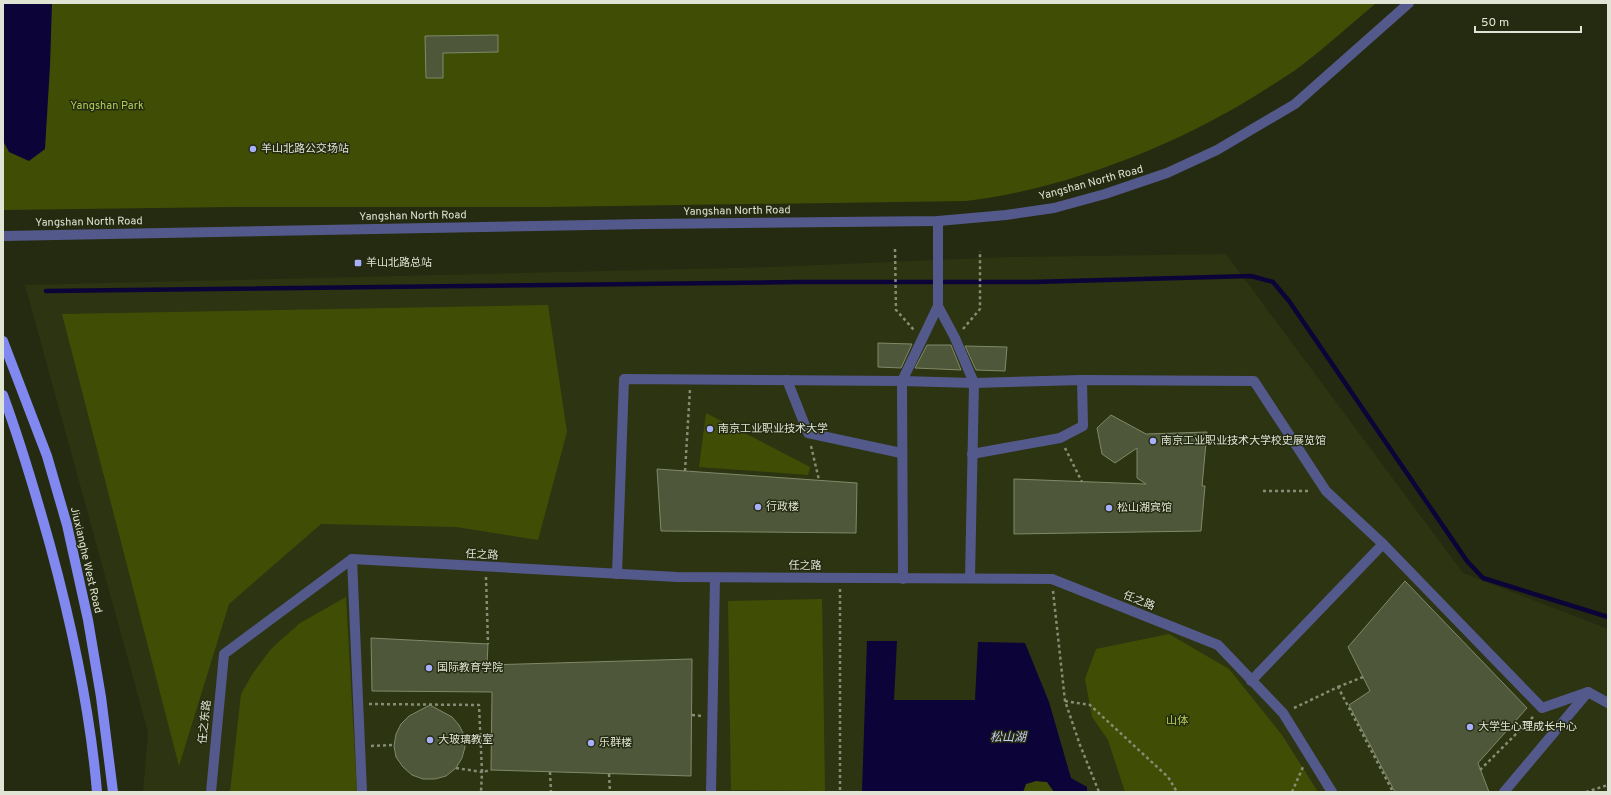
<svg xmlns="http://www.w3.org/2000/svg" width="1611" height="795" font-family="Overpass,'Noto Sans SC',sans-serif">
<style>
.built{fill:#2c3411}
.green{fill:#404e05}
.water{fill:#0c0338}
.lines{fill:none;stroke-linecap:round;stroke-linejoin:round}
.stream{stroke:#0c0338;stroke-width:4.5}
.building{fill:#4f573a;stroke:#80896a}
.path{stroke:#868c76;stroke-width:2.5;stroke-dasharray:3 3;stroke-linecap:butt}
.minor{stroke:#54598c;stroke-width:10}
.major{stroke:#8188f0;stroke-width:10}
.poi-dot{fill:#a8b0fc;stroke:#252b10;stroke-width:1.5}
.labels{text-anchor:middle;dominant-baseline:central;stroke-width:3;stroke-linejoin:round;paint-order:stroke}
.park-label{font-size:11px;fill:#b1ce55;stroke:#252b10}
.poi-label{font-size:11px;fill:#dfe4d4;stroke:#252b10;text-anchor:start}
.street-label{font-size:11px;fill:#dfe4d4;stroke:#252b10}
.water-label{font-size:12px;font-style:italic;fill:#c5cbf6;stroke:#252b10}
</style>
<rect width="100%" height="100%" fill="#252b10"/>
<polygon class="built" points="1226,254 1463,573 1608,629 1608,792 143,792 148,732 25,285 771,267 1007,257"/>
<g class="green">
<path d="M3,3H1376C1351,24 1327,46 1302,65C1291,74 1278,81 1266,89C1181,144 1067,189 966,201L544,207H231L3,210Z"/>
<polygon points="548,305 567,432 538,540 456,527 321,524 229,604 179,766 62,314"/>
<polygon points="706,413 810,467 808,475 699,467"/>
<polygon points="346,597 357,792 230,792 241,694 253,673 271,649 300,623"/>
<polygon points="822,599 825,791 731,790 728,601"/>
<polygon points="1169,634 1229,669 1282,735 1318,792 1125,792 1108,740 1092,717 1085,679 1096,649"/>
<polygon points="1036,781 1047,782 1054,792 1023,792 1026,784"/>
</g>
<g class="water">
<polygon points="3,3 52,3 50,66 45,149 29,161 9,152 3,141"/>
<polygon points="867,641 897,641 894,700 975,700 978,642 1025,643 1049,702 1071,778 1087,787 1087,792 1054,792 1047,782 1036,781 1026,784 1023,792 862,792"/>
</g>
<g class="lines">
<polyline class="stream" points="46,291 798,282 1033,282 1251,276 1273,282 1289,301 1467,561 1483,578 1608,617"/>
</g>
<g class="building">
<polygon points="498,35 498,52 443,53 443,78 426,78 425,36"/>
<polygon points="878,343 912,344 901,368 878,367"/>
<polygon points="927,345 951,345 961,370 915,368"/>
<polygon points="965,346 1007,347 1005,371 976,370"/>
<polygon points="1111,415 1146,434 1207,432 1202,486 1205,486 1201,531 1014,534 1014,479 1146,484 1137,478 1137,448 1115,463 1102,454 1097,428"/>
<polygon points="657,469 857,483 856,533 661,531"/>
<polygon points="1405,581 1527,708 1478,763 1489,792 1395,792 1349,705 1370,691 1348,647"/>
<polygon points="371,638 488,644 487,665 692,659 691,776 491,770 492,692 372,691"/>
<polygon points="430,705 452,717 459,725 464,735 465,747 462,758 456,768 446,776 435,779 423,779 412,775 403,767 396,757 394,746 396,734 401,724 409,716"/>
</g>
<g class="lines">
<g class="path">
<polyline points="895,249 896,310 914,330"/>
<polyline points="963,329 980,309 980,251"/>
<polyline points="811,446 819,480"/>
<polyline points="1065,448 1082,482"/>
<polyline points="685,471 690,389"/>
<polyline points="1263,491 1311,491"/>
<polyline points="486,577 488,644"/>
<polyline points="840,589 840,792"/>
<polyline points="1053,591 1065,701 1080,745 1099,792"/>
<polyline points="1338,687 1363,677"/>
<polyline points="1065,701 1090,705 1168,777 1177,792"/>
<polyline points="369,704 479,705 482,772 491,770"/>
<polyline points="1294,708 1338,687 1393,792"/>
<polyline points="692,715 702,716"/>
<polyline points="371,746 394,745"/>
<polyline points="456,768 482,772 481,792"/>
<polyline points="1480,770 1535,715"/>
<polyline points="550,772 551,792"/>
<polyline points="609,774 610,792"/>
<polyline points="1292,792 1303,767"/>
<polyline points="1586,792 1608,785"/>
</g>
<g class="minor">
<polyline points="3,236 646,224 938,221 1006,215 1054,208 1105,194 1167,173 1217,150 1295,104 1409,3"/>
<polyline points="938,306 955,338 974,383 970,578"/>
<polyline points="787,380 808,433 901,453"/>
<polyline points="972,454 1060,438 1083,426 1082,380"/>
<polyline points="352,559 362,792"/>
<polyline points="617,574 624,379 902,381 974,383 1082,380 1254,381 1326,491 1383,544 1542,708 1588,692 1608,703"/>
<polyline points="903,579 902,381 938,306 938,221"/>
<polyline points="1251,681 1383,544"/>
<polyline points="211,792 224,654 352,559 677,577 1052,579 1218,645 1283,713 1332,792"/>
<polyline points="711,792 715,578"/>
<polyline points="1504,792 1588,692"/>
</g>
<g class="major">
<polyline points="3,341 47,456 67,525 88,620 101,697 113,792"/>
<path d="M3,395C21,444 36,495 50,545C72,626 90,708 97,792"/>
</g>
</g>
<g class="poi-dot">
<circle cx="253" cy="149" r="4"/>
<rect x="354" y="259" width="8" height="8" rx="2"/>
<circle cx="710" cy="429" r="4"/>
<circle cx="1153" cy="441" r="4"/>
<circle cx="758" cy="507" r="4"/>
<circle cx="1109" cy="508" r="4"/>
<circle cx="429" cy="668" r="4"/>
<circle cx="1470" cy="727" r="4"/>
<circle cx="430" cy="740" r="4"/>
<circle cx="591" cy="743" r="4"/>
</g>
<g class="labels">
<g class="park-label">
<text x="107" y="106">Yangshan Park</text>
<text x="1177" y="721">山体</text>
</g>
<g class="poi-label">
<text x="261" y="149">羊山北路公交场站</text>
<text x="366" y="263">羊山北路总站</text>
<text x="718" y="429">南京工业职业技术大学</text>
<text x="1161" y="441">南京工业职业技术大学校史展览馆</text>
<text x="766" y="507">行政楼</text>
<text x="1117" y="508">松山湖宾馆</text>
<text x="437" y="668">国际教育学院</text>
<text x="1478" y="727">大学生心理成长中心</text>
<text x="438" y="740">大玻璃教室</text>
<text x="599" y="743">乐群楼</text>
</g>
<g class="street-label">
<text transform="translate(1091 183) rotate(-15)">Yangshan North Road</text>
<text transform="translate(737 211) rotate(-1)">Yangshan North Road</text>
<text transform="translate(413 216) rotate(-1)">Yangshan North Road</text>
<text transform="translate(89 222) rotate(-1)">Yangshan North Road</text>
<text transform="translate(482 555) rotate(3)">任之路</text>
<text transform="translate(86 560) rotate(77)">Jiuxianghe West Road</text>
<text x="805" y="566">任之路</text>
<text transform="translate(1139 601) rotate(22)">任之路</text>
<text transform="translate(205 722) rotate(-84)">任之东路</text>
</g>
<g class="water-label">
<text x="1008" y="738">松山湖</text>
</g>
</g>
<rect width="1611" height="795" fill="none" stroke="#dfe4d4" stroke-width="8"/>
<path d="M1475 26v6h106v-6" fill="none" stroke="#dfe4d4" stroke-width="2"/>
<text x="1481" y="26" font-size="12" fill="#dfe4d4" stroke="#252b10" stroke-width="3" paint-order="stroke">50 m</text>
</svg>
